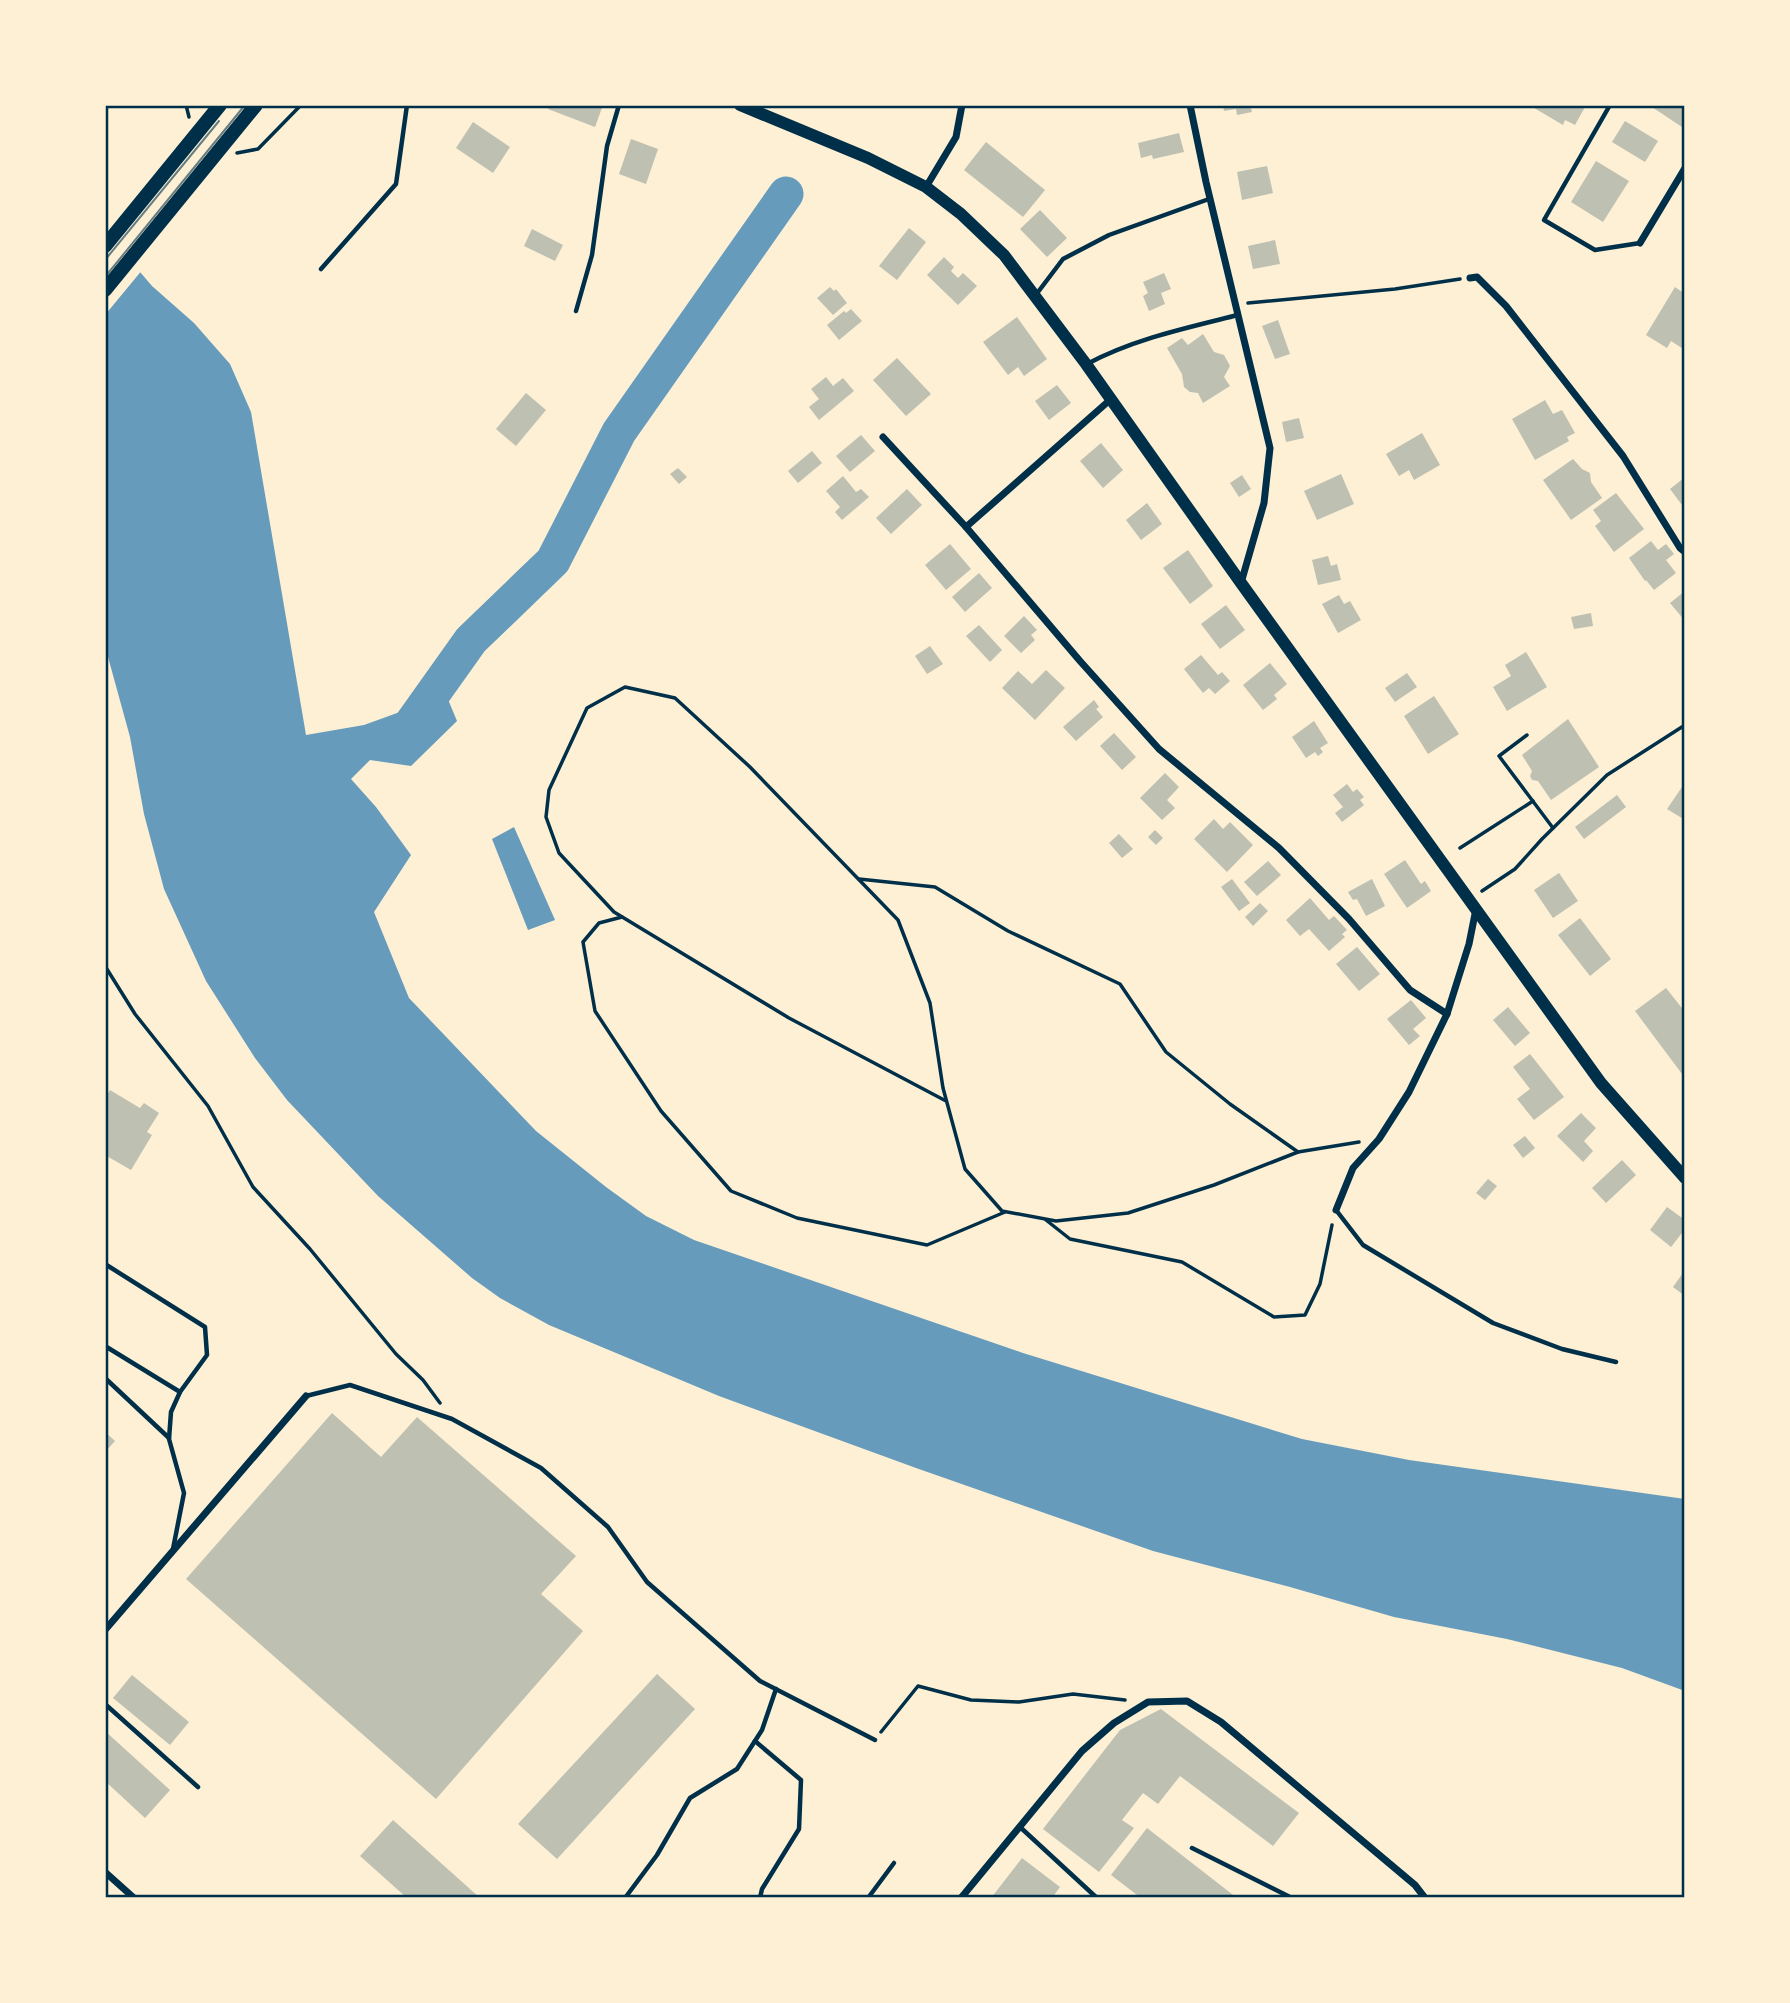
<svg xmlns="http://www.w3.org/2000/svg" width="1790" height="2003" font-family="'Crimson Pro',serif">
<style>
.water{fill:#669bbc}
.pier{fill:#fdf0d5}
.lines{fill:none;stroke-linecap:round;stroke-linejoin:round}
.river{stroke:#669bbc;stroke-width:35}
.building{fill:#bec0b2}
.path{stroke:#003049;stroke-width:3.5}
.service{stroke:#003049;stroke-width:4.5}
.minor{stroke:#003049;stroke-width:7}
.secondary{stroke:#003049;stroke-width:12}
.primary{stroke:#003049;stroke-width:14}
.tram{stroke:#657d81;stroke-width:2}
.neatline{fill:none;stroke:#003049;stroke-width:2.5}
</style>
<rect width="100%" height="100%" fill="#fdf0d5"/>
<g class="water">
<polygon points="105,231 152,286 194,323 230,364 251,412 306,735 364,725 422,704 447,697 457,721 411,766 370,760 351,779 376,807 411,855 374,912 409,998 536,1131 606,1187 646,1216 694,1240 1023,1353 1302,1439 1409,1460 1685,1499 1685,1691 1622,1668 1507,1639 1394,1617 1290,1587 1153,1551 916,1468 719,1396 549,1325 500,1298 472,1278 378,1196 287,1100 255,1058 206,981 164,889 144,814 130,737 105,646"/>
<polygon points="514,827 555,920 528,930 492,839"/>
</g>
<polygon class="pier" points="105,227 143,269 105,315"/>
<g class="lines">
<polyline class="river" points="399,739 402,737 471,640 553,561 619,432 786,194"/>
</g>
<g class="building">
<polygon points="550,105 603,105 595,127 548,109"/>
<polygon points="1223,105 1250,105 1252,112 1237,115 1236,109 1224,111"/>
<polygon points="1529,105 1581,105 1585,107 1575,125 1565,120 1563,125"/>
<polygon points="1649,105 1685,105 1685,129"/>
<polygon points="1625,121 1658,141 1645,162 1612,142"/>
<polygon points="473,122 510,147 493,173 456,148"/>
<polygon points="1179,133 1184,152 1153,159 1152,155 1141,158 1138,143"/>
<polygon points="631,139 658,149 646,184 619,174"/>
<polygon points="986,142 1045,190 1023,217 964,170"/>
<polygon points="1596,161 1629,181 1603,222 1571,202"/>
<polygon points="1267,166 1273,193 1242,200 1237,172"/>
<polygon points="1040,210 1067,238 1047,257 1020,229"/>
<polygon points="909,228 926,242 897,280 879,266"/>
<polygon points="532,229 563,245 555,261 524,246"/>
<polygon points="1275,240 1280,264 1253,269 1248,246"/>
<polygon points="944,257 954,267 951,271 958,278 963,273 977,286 958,305 927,275"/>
<polygon points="1164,273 1171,289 1161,293 1165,304 1149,311 1143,296 1148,293 1143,282"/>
<polygon points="830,287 834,291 836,289 847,303 833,315 817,298"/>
<polygon points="1675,287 1685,294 1685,350 1671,341 1667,348 1646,335"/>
<polygon points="851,309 862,321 839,340 827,325 844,311 846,313"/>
<polygon points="1017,317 1047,359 1024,376 1018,367 1008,375 983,342"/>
<polygon points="1278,320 1290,354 1275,359 1262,326"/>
<polygon points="1203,334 1214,352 1224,355 1230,366 1224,377 1230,386 1203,403 1198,393 1190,392 1184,387 1182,374 1167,348 1182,338 1188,345"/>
<polygon points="897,358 931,394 906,416 873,380"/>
<polygon points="826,377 833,386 843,378 854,391 819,420 809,407 819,399 811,389"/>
<polygon points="1057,385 1071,403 1049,420 1035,401"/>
<polygon points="526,393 546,410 516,446 496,429"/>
<polygon points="1545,400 1553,414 1562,410 1575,433 1567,437 1569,441 1535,460 1512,419"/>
<polygon points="1299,418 1304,438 1286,442 1282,422"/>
<polygon points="1422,433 1440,465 1414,480 1409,470 1399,476 1386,454"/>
<polygon points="861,435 875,451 850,472 836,456"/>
<polygon points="1101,443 1123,470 1103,488 1080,461"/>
<polygon points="812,451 822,463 798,483 788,471"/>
<polygon points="1573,459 1582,469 1590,473 1591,482 1602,498 1571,520 1543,480"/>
<polygon points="678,468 687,477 679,484 670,474"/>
<polygon points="1341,474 1354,504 1317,520 1304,491"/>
<polygon points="1242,475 1251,489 1239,497 1230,483"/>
<polygon points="843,476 856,492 861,489 869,497 842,520 835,512 840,507 826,491"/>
<polygon points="1685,477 1685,509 1670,489"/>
<polygon points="907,489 922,505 891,534 876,518"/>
<polygon points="1616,493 1644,529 1614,552 1595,526 1601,521 1593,510"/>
<polygon points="1147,503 1162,524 1141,540 1126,520"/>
<polygon points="1651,541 1658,550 1666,544 1674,554 1666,560 1676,573 1654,590 1646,580 1645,581 1629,558"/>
<polygon points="950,544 971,569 946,590 925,565"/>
<polygon points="1188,550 1213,586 1190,604 1163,568"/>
<polygon points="1328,556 1331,566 1337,564 1341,580 1318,585 1312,560"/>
<polygon points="979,573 992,588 965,612 952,597"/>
<polygon points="1685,591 1685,621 1670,603"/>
<polygon points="1339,595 1344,604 1350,601 1361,620 1338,633 1322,604"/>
<polygon points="1226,605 1245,630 1220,649 1201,624"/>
<polygon points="1591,613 1593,626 1574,629 1571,617"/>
<polygon points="1024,616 1037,630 1031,635 1035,640 1021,653 1004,636"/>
<polygon points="979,625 1002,650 990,662 966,636"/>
<polygon points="930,646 943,664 927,674 915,656"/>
<polygon points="1526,652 1547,687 1507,711 1493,687 1511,676 1505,665"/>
<polygon points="1201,655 1218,675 1222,672 1230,681 1215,694 1209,688 1203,693 1184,669"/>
<polygon points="1270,663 1287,684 1274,695 1277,699 1263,710 1243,685"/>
<polygon points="1046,670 1065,688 1035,720 1002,688 1018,671 1032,684"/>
<polygon points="1407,673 1417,687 1395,702 1385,688"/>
<polygon points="1434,696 1459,734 1428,754 1404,716"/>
<polygon points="1094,700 1099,707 1096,709 1103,717 1076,741 1063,727"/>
<polygon points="1568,719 1599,767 1551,800 1538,781 1532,780 1530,776 1532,771 1522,755"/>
<polygon points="1314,721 1328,743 1320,748 1323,752 1318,756 1315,752 1306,758 1292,737"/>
<polygon points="1114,733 1136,757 1122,770 1100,746"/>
<polygon points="1165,773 1179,787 1167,800 1175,808 1162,820 1140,798"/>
<polygon points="1347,784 1353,792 1357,789 1364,797 1360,800 1364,805 1342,822 1335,813 1343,807 1333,795"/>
<polygon points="1682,787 1685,789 1685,820 1667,809"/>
<polygon points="1617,795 1626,807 1584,839 1575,827"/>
<polygon points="1214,819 1223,829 1230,822 1253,845 1227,872 1194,839"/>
<polygon points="1155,830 1163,838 1156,845 1148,837"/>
<polygon points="1119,834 1133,849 1122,858 1109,843"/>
<polygon points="1405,860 1421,884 1425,881 1431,891 1407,908 1384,874"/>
<polygon points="1268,861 1281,875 1257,896 1244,882"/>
<polygon points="1559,873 1578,901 1553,918 1534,890"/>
<polygon points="1232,879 1250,903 1239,911 1221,887"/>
<polygon points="1372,879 1385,906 1366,916 1357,899 1353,900 1348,892"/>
<polygon points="1310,898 1329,920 1334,916 1347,930 1342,934 1345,937 1329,951 1309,929 1300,936 1286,920"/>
<polygon points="1260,903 1268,911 1253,926 1245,917"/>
<polygon points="1580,918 1611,959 1590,976 1558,935"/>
<polygon points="1357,947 1380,974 1359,991 1336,964"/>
<polygon points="1666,988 1685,1012 1685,1078 1635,1011"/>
<polygon points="1411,1000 1426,1018 1413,1029 1420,1036 1409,1045 1387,1019"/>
<polygon points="1508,1007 1530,1033 1515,1046 1493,1020"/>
<polygon points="1530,1054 1564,1097 1534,1120 1517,1099 1530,1089 1513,1067"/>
<polygon points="110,1090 140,1108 144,1103 159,1113 147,1132 152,1135 131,1170 105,1155 105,1098"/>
<polygon points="1581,1113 1596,1128 1584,1141 1593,1151 1583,1162 1557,1136"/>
<polygon points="1525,1136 1535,1148 1523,1158 1513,1145"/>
<polygon points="1622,1160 1636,1175 1606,1203 1592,1188"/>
<polygon points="1488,1179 1497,1186 1485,1200 1476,1193"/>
<polygon points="1667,1207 1685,1220 1685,1229 1671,1247 1650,1230"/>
<polygon points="1685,1270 1685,1296 1673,1287"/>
<polygon points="332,1413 381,1457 417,1417 576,1556 541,1594 583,1631 436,1799 186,1579"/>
<polygon points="105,1432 115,1441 105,1452"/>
<polygon points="657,1674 695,1709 557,1859 518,1824"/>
<polygon points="132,1675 189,1722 170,1745 113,1698"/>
<polygon points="1161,1709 1299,1813 1273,1846 1180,1776 1158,1804 1143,1793 1122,1820 1134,1828 1099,1872 1043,1829 1120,1730"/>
<polygon points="105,1731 170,1790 145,1818 105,1781"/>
<polygon points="393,1820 480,1898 407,1898 360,1856"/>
<polygon points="1147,1828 1237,1898 1141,1898 1111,1875"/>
<polygon points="1022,1858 1060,1887 1052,1898 991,1898"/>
</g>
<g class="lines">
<g class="path">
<polyline points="186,105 189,117"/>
<polyline points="237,153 258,149 301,105"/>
<polyline points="1248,303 1395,289 1460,279"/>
<polyline points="1527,735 1499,756 1553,828"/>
<polyline points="1460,848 1533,801"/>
<polyline points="859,879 935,887 1008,931 1120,984 1166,1052 1230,1104 1298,1152"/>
<polyline points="1482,891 1515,869 1542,839 1607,775 1685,725"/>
<polyline points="622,917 599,923 583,942 595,1011 661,1111 731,1191 797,1218 927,1245 1005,1212"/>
<polyline points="105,966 135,1014 208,1106 253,1187 310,1249 396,1354 423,1380 440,1403"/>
<polyline points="946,1101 789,1018 614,912 559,853 546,817 549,790 587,708 625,687 675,698 750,767 898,920 930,1003 943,1088 965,1169 1002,1211 1056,1221 1128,1213 1214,1185 1298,1152 1359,1142"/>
<polyline points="1046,1220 1070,1239 1182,1262 1274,1317 1305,1315 1320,1284 1332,1225"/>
<polyline points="881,1732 918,1686 971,1700 1019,1702 1073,1694 1125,1700"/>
</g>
<g class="service">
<polyline points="1610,105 1544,220 1595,250 1640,243"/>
<polyline points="321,269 396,184 407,105"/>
<polyline points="1035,296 1063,259 1109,235 1209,199"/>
<polyline points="576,311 592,255 607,146 619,105"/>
<path d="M1087,364C1134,339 1186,328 1238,315"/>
<polyline points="1336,1210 1363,1245 1493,1323 1562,1349 1616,1362"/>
<polyline points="105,1264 205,1327 207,1355 180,1392 171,1412 169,1439 184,1493 173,1549"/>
<polyline points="105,1346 180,1392"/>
<polyline points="105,1378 169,1438"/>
<polyline points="306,1396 350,1385 452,1419 541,1468 608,1527 647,1582 760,1681 875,1740"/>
<polyline points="105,1704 198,1787"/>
<polyline points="755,1741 801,1780 799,1829 762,1889 760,1898"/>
<polyline points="1020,1827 1097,1898"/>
<polyline points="1192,1848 1292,1898"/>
<polyline points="625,1898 657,1855 690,1798 737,1769 762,1730 776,1689"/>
<polyline points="868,1898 894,1863"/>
</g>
<g class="minor">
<polyline points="1190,105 1206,182 1270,448 1264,503 1241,583"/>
<polyline points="926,187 956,137 962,105"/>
<polyline points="1640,243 1685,168"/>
<polyline points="1470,278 1477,277 1506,306 1623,456 1680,548 1685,552"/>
<polyline points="883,437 966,527 1080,661 1159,749 1279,848 1349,919 1410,990 1447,1014"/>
<polyline points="966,527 1111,399"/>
<polyline points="1336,1210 1353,1168 1379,1139 1409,1092 1447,1014 1469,944 1476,909"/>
<polyline points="105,1630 306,1396"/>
<polyline points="105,1872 134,1898"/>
<polyline points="961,1898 1082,1751 1114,1723 1148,1702 1187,1701 1221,1722 1415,1885 1425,1898"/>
</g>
<polyline class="secondary" points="740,105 868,158 926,187 961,214 1004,255 1086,364 1241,583 1601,1083 1685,1178"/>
<g class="primary">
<polyline points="105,246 220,105"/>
<polyline points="105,290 256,105"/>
</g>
<g class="tram">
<polyline points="105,260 219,121"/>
<polyline points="105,277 245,105"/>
</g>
</g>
<rect width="1790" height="2003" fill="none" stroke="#fdf0d5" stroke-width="214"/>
<rect x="107" y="107" width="1576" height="1789" class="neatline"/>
</svg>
